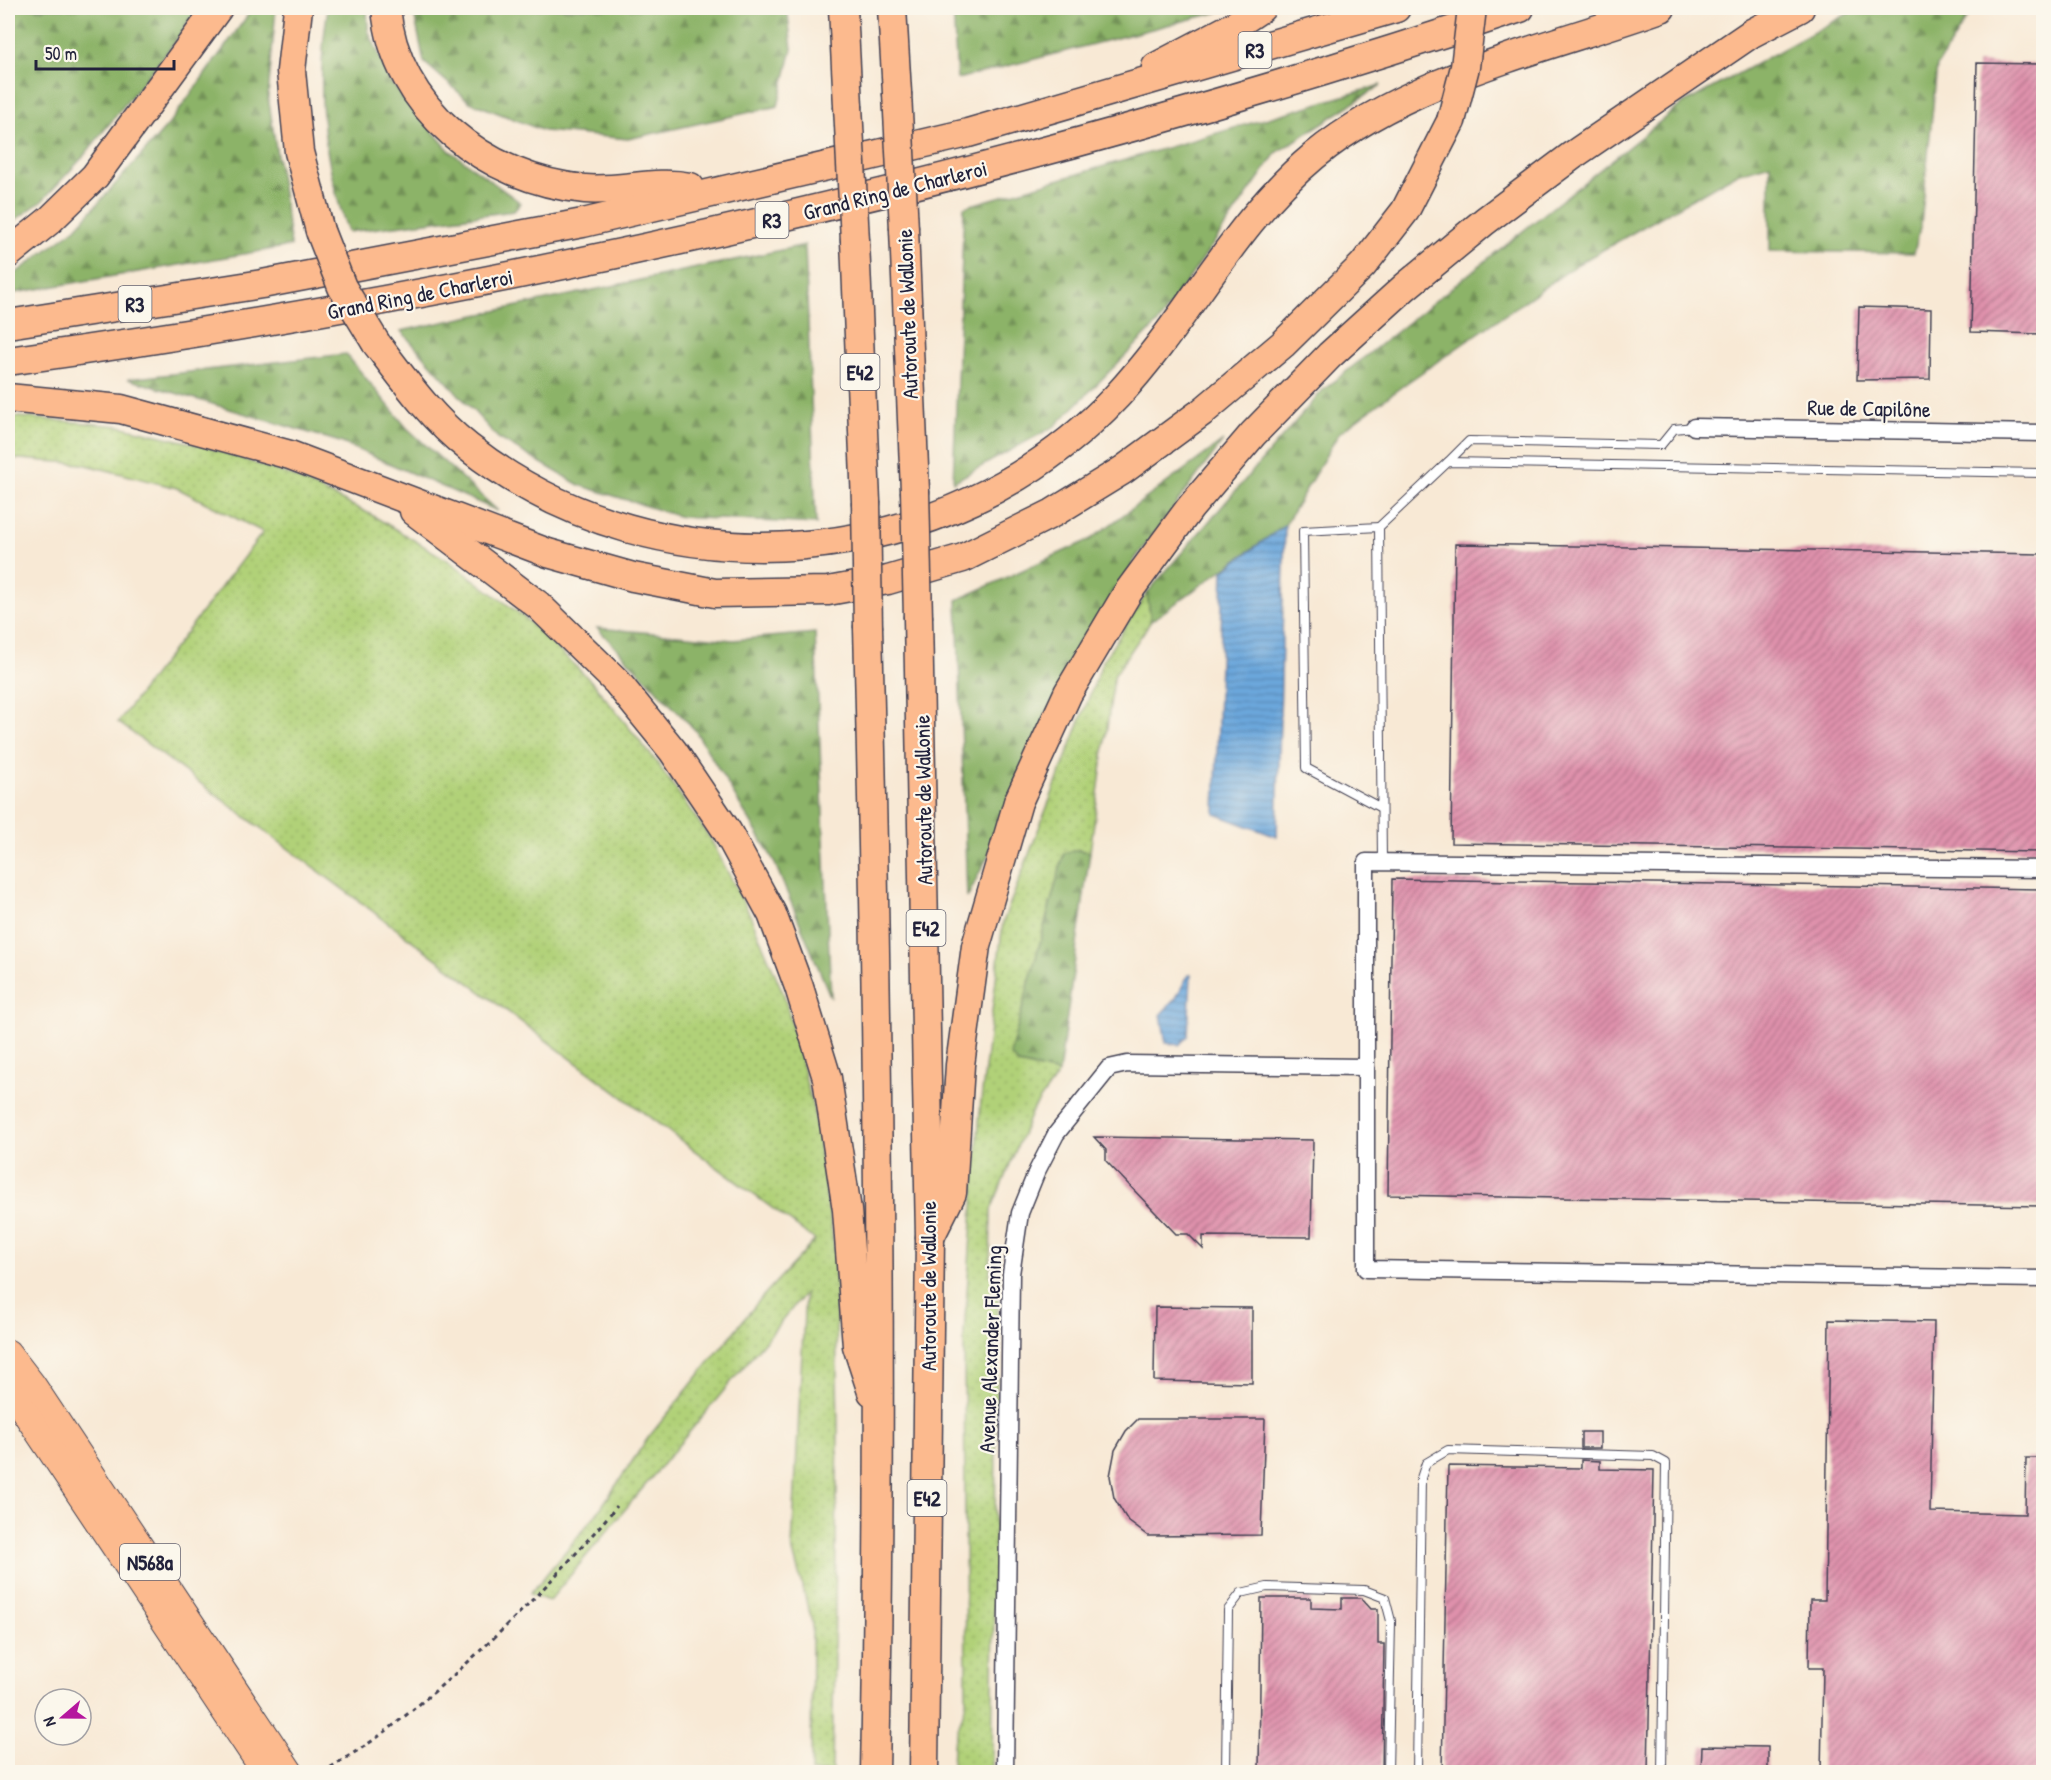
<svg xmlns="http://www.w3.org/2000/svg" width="2051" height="1780" font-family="'Patrick Hand',sans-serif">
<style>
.grass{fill:url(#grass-dots);stroke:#6a7a5a;stroke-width:1.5}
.forest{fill:url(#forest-firs);stroke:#576a52;stroke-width:1.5}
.water{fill:url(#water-rules);stroke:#47648c;stroke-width:1.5}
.building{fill:url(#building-hatch)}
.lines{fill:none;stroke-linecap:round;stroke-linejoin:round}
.service-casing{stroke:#424052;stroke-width:10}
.minor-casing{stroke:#424052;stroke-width:19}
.primary-casing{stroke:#424052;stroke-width:28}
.motorway-casing{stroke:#424052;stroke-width:31}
.path{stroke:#424052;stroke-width:3;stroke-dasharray:4.5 4.5;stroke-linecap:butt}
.service{stroke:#fff;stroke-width:8}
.minor{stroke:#fff;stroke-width:16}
.primary{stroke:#fcba8e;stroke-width:26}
.motorway{stroke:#fcba8e;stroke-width:28}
.motorway-bridge-casing{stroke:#424052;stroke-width:31;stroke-linecap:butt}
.motorway-bridge{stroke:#fcba8e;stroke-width:28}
.labels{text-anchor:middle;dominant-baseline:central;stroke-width:4.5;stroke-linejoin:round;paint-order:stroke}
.shield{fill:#fbf7ec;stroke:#636270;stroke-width:1.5}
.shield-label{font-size:21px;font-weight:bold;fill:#22223b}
.street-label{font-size:22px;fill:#22223b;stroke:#fbf7ec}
</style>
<defs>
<pattern id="grass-dots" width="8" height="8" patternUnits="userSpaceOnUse" patternTransform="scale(1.5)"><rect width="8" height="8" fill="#b1d178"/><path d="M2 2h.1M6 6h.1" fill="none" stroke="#98b369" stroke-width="1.8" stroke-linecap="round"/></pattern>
<pattern id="forest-firs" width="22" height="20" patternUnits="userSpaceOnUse" patternTransform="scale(1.5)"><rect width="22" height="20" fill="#8cb368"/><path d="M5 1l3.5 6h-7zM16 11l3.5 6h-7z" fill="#729157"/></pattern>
<pattern id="water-rules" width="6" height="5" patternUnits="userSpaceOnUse" patternTransform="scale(1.5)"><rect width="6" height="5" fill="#6ca7dc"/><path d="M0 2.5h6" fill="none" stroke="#5888b4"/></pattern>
<pattern id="building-hatch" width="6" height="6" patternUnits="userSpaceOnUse" patternTransform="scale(1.5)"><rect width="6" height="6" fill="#df91ac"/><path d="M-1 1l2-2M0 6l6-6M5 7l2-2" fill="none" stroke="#b4768d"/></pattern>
</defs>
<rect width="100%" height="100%" fill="#fbf7ec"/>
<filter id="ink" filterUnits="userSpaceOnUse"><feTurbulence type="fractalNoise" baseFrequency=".0167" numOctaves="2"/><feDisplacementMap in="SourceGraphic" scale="12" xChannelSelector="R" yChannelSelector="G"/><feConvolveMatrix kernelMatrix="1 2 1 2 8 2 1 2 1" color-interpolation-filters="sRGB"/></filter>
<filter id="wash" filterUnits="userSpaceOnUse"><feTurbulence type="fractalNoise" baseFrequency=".008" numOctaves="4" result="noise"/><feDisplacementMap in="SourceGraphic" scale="24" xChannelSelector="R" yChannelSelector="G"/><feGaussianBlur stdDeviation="1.35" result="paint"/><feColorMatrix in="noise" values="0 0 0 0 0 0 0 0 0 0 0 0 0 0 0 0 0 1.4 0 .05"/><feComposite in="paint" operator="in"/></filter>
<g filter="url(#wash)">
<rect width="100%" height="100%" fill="#f8e9d5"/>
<g class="grass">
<polygon points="8,416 119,426 204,446 292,476 370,514 449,561 524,617 594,684 655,760 710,838 750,915 784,995 814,1112 835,1253 838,1431 832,1772 811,1772 812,1623 792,1548 805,1293 549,1601 530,1594 598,1512 648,1438 762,1297 815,1240 118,722 263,532 177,488 83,464 8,458"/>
<polygon points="1147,593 1151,621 1114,676 1090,852 1078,850 1018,1064 1059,1073 1032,1111 991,1210 990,1274 998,1286 992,1772 952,1772 953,1745 966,1703 964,1334 980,1109 1003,922 1103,661"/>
</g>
<g class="forest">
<polygon points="8,8 199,8 174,43 82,158 42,201 8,225"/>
<polygon points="253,8 276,8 268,96 291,246 8,294 8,279 76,228 169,124"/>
<path d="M328,8H367L368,30L392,84L449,150L521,203L514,211L348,232C322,157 315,86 328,8Z"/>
<polygon points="413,8 787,8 792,49 778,106 628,139 544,131 470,102 424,62"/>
<polygon points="953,8 1222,8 1218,12 957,79"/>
<polygon points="1858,8 1973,8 1937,66 1921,224 1914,253 1770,251 1770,164 1736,174 1578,264 1408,382 1339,433 1285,525 1151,621 1147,593 1322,391 1681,105"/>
<polygon points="1381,85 1276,153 1159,322 1055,426 953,482 964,207"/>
<polygon points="805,245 816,524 681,517 579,485 498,438 401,331"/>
<polygon points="346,354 407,428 498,511 340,442 128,379"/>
<polygon points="1223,441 1135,559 967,898 957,600 1091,539"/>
<polygon points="597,628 733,640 815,633 831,998 773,859 695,730"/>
<polygon points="1078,850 1090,852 1059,1073 1018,1064 1010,1054 1064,853"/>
</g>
<g class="water">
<polygon points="1285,525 1277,837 1215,814 1223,571"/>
<polygon points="1188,975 1191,975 1188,1036 1179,1045 1166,1043 1161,1014 1176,998"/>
</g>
<g id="blocks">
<g class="building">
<polygon points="1977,63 2043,64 2043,334 1971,332"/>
<polygon points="1859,307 1931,309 1930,379 1857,380"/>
<polygon points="1455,544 2043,554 2043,852 1451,843"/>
<polygon points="1392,879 2043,889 2043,1206 1388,1195"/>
<polygon points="1094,1137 1313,1140 1311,1237 1203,1236 1203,1249 1188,1234 1176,1234 1106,1161 1106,1150"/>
<polygon points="1155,1307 1252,1308 1252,1383 1154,1381"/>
<polygon points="1829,1320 1934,1322 1930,1512 2025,1514 2026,1458 2043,1458 2043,1773 1821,1773 1823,1668 1809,1668 1810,1600 1825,1600"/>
<polygon points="1138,1419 1265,1419 1261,1535 1148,1536 1128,1521 1114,1498 1110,1476 1115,1450 1126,1431"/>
<rect x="1581" y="1432" width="19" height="16"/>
<polygon points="1581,1460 1600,1461 1600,1469 1654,1470 1648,1773 1442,1773 1448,1466 1581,1468"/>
<polygon points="1261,1598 1311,1598 1311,1608 1342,1609 1342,1598 1361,1598 1371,1609 1378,1609 1378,1644 1384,1644 1382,1773 1259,1773"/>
<polygon points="1702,1746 1768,1747 1768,1773 1701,1773"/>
</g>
</g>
</g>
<g filter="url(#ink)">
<use href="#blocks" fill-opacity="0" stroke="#424052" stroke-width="1.5"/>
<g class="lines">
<defs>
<g id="service">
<polyline points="1448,462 1469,441 1661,445 1674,429 1694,427"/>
<polyline points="1379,527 1303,531 1306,768 1381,808"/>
<polyline points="1382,862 1379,527 1448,462 2044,473"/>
<polyline points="1226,1772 1228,1610 1241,1593 1267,1587 1364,1590 1385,1598 1391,1621 1388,1772"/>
<polyline points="1417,1772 1421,1478 1426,1463 1448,1450 1653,1456 1666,1463 1662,1772"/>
</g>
<g id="minor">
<polyline points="1694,427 2044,433"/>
<polyline points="2044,869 1366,862 1366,1269 2044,1279"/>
<polyline points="1005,1772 1011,1274 1020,1213 1037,1171 1056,1134 1109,1068 1127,1064 1366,1067"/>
</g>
<g id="primary">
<polyline points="8,1353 32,1384 290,1772"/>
<polyline points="8,1387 265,1772"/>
</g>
<g id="motorway">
<polyline points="298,8 291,71 299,152 320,231"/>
<path d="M386,8C395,109 487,180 585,189C620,192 655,180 690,187"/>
<polyline points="843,8 848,106"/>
<polyline points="892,8 897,93"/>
<polyline points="1156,67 1234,26 1261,8"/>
<polyline points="904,229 915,491"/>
<polyline points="855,241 866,502"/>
<polyline points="8,254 50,220 95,176 218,8"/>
<polyline points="8,324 262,284 583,223 968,133 1396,8"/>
<path d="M376,343C404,380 432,419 468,447C662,599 950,574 1117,396C1188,320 1233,223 1314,156C1410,77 1546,49 1661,8"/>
<path d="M8,361C522,289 1027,173 1520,8"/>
<polyline points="8,398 121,409 290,455 548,553 633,577 715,593 828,591 888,580 963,558 1053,513 1123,470 1202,412 1283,344 1363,265 1405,211 1451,121"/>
<polyline points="414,511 538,605 617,682 673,751 727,831 772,914 799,987 827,1078 847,1210 857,1346 872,1392"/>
<polyline points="918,618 930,1237 924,1772"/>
<path d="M868,628C878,1010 883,1391 875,1772"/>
<polyline points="930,1237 952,1193 960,1065 976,946 1018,802 1068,693 1128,592 1190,508 1253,434 1330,355 1405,287 1485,221 1573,155 1752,33 1800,8"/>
</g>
</defs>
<use href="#service" class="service-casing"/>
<use href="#minor" class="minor-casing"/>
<use href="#primary" class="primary-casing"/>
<use href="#motorway" class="motorway-casing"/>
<path class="path" d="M323,1772C347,1757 373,1742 395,1724C477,1659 550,1586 617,1506"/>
<use href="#service" class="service"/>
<use href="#minor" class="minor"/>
<use href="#primary" class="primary"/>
<use href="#motorway" class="motorway"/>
<defs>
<g id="motorway-bridge">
<polyline points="897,93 904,229"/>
<polyline points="848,106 855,241"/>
<polyline points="1451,121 1465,67 1472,8"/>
<polyline points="320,231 342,287 376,343"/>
<polyline points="915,491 918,618"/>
<polyline points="866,502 868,628"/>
</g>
</defs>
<use href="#motorway-bridge" class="motorway-bridge-casing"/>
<use href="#motorway-bridge" class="motorway-bridge"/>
</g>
</g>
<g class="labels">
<g class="shield">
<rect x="1238.5" y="32" width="33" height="36" rx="4.5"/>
<rect x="755.5" y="202" width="33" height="36" rx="4.5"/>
<rect x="118.5" y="286" width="33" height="36" rx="4.5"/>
<rect x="840.5" y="354" width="39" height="36" rx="4.5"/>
<rect x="906.5" y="910" width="39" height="36" rx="4.5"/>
<rect x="907.5" y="1480" width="39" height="36" rx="4.5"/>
<rect x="120" y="1544" width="60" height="36" rx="4.5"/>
</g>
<g class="shield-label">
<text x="1255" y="50">R3</text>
<text x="772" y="220">R3</text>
<text x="135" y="304">R3</text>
<text x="860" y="372">E42</text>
<text x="926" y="928">E42</text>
<text x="927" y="1498">E42</text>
<text x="150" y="1562">N568a</text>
</g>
<g class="street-label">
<text transform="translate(895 190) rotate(-14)">Grand Ring de Charleroi</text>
<text transform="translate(420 294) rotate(-11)">Grand Ring de Charleroi</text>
<text transform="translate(907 314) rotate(-92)">Autoroute de Wallonie</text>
<text transform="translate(1869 408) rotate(1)">Rue de Capilône</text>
<text transform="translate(923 800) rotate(-91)">Autoroute de Wallonie</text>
<text transform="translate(928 1286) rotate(-90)">Autoroute de Wallonie</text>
<text transform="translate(990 1349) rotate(-88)">Avenue Alexander Fleming</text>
</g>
</g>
<rect width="2051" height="1780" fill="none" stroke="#fbf7ec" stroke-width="30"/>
<g transform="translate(63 1717) rotate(250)"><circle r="28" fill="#fbf7ec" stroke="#a4a2a5" stroke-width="1.5"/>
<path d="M0-4.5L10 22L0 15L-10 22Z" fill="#b5179e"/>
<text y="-9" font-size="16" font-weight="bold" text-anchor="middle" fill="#22223b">N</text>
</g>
<path d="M36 60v9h138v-9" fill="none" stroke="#22223b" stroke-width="3"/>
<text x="45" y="60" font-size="18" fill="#22223b" stroke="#fbf7ec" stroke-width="4.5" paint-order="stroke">50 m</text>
</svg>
